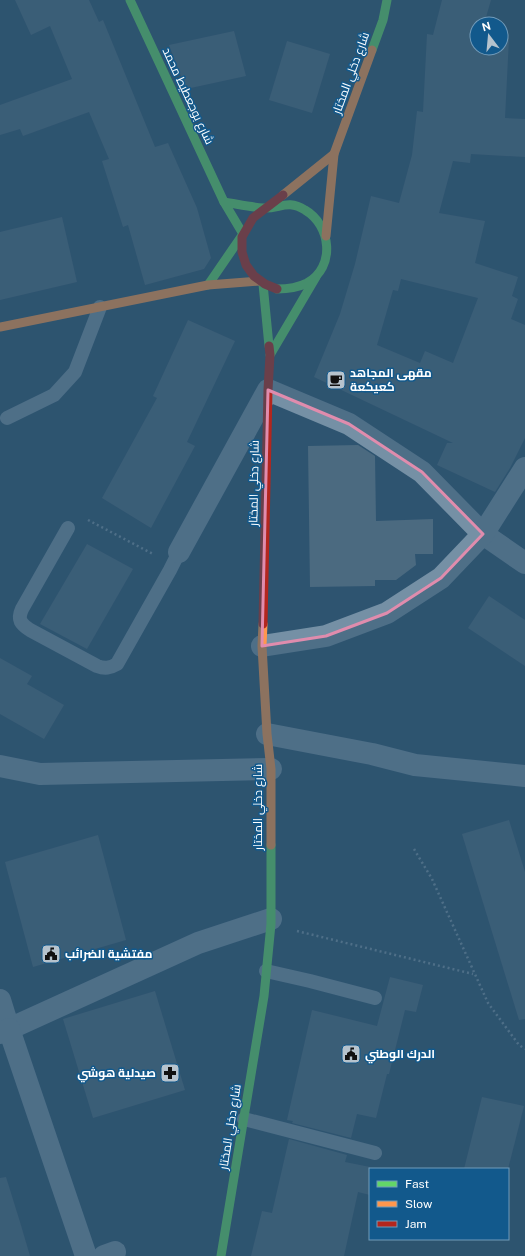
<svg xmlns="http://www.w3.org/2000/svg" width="525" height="1256" font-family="'Public Sans',Cairo,sans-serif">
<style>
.building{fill:#4b6a80;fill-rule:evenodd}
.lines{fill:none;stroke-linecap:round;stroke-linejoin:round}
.path{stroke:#7590a5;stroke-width:2.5;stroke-dasharray:2 3;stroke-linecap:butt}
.lane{stroke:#7590a5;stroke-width:14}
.street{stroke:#7590a5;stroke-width:22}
.fast{stroke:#63d668;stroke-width:9}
.slow{stroke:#ff974d;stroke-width:9}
.jam{stroke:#b3261e;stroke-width:9}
.marked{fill:none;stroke:#e08cad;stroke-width:3;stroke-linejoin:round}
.labels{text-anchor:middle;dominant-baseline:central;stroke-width:3;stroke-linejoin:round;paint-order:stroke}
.street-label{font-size:12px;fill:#fff;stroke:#12598c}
.poi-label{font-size:12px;font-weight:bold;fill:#fff;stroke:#12598c;text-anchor:start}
</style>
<rect width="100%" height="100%" fill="#2e5470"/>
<g class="building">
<polygon points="15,0 89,0 99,22 103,20 155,147 168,143 197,208 211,258 204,269 145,285 128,225 123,227 102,161 109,159 89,112 23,136 20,129 0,135 0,105 72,79 50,26 31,35"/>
<path d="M442,0H491L484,24H477V48H501V38H509L505,118L525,119V157L471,154L470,163L453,161L439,213L485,221L475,263L518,277L512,296L518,299L511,319L525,325V438L510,468L495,492L437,465L447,443H453L314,377L340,314L355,264L371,196L399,203L412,155L417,111L423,112L427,34L433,35ZM401,279L478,298L453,363L425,351L420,363L377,345L393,290L398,291Z"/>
<polygon points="234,31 246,76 186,89 169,45"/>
<polygon points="287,41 330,54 312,113 269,100"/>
<polygon points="62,217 77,282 0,300 0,232"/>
<polygon points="188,320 235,341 187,442 195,446 151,528 102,498 157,398 153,396"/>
<polygon points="358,445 375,456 376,521 433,519 433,554 415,554 416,565 396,580 375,580 375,586 310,587 308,446"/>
<polygon points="87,544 133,569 87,649 40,624"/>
<polygon points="489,596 525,620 525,666 468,628"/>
<polygon points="0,658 32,676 27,684 64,705 44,739 0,714"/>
<polygon points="509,820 525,872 525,1019 519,1020 462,834"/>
<polygon points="98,835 126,940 33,967 5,862"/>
<polygon points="390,977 423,985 416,1012 405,1010 389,1074 387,1074 376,1118 357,1114 351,1138 292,1123 293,1121 287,1120 312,1010 377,1026"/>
<polygon points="155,991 185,1090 93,1118 63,1019"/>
<polygon points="482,1097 524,1106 508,1169 464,1169"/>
<polygon points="289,1139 347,1155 345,1162 370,1167 370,1195 358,1192 344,1256 251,1256 262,1211 272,1213"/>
<polygon points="6,1177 20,1222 30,1256 0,1256 0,1178"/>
</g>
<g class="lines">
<g class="path">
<polyline points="88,520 153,554"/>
<polyline points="414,849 432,879 488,1003 519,1045 525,1049"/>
<polyline points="297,931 473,974"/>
</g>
<g class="lane">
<polyline points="7,418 54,395 75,372 100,307"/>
<path d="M68,528L22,609C17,620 21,624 30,630L97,666C105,669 110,668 117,664L170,570L179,552"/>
<polyline points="266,971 310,981 375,998"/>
<polyline points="244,1119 375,1153"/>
</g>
<g class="street">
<polyline points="179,552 268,390 349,424 422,472 483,534 525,563"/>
<polyline points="262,646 326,636 387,613 441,578 483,534 525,468"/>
<polyline points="267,734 372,754 415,765 525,776"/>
<polyline points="0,766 40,774 271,769"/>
<polyline points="0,1000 9,1029 198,943 271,919"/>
<polyline points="0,1033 9,1029 86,1256"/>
<polyline points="104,1256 115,1252"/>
</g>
<g class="fast">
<polyline points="130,0 224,202 243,234 208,285"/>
<polyline points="372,50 383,20 387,0"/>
<path d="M224,202C237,204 250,207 263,208C280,209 287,199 305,210C331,225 336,267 307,283C297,288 288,289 277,289"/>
<polyline points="263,284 269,346"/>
<polyline points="270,355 316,277"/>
<polyline points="221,1256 264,996 271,924 271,845"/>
</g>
<g class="slow">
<polyline points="283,195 334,154"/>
<polyline points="326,236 334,154 372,50"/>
<polyline points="0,327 208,285 259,281"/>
<polyline points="263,624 262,646 267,734 271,769 271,845"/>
</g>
<g class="jam">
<polyline points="277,289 265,284 254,276 246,265 242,252 242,237 253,218 283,195"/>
<polyline points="263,624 268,390 270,355 269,346"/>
</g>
</g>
<path d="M0 0H525V1256H0ZM268,390L349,424L422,472L483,534L441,578L387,613L326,636L262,646Z" fill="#2e5470" fill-opacity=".55" fill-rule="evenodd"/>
<path class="marked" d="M268,390L349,424L422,472L483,534L441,578L387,613L326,636L262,646Z"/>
<defs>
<symbol id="cafe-square" viewBox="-11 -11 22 22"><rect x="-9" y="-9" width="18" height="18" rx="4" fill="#b6c3cd" stroke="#12598c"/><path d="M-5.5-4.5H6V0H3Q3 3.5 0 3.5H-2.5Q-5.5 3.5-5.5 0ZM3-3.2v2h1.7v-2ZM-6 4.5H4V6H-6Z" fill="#111"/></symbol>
<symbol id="civic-square" viewBox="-11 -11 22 22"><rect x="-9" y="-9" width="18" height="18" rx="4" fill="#b6c3cd" stroke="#12598c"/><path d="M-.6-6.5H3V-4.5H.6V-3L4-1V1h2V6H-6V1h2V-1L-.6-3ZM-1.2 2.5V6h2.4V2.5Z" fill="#111"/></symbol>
<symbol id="pharmacy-square" viewBox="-11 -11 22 22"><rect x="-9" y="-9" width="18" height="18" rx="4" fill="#b6c3cd" stroke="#12598c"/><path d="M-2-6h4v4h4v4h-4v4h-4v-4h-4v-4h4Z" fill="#111"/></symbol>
</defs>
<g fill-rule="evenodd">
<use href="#cafe-square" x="325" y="369" width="22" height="22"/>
<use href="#civic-square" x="40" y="943" width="22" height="22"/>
<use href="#civic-square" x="340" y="1043" width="22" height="22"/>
<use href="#pharmacy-square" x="159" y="1062" width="22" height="22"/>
</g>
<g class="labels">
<g class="street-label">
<text transform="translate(351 73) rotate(-70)">شارع دخلي المختار</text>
<text transform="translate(188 96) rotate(65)">شارع بوجعطيط محمد</text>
<text transform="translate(254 483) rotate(-89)">شارع دخلي المختار</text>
<text transform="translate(258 807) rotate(-90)">شارع دخلي المختار</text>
<text transform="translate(230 1127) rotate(-81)">شارع دخلي المختار</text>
</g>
<g class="poi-label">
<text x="350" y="373">مقهى المجاهد<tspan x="350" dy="14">كعيكعة</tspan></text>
<text x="65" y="954">مفتشية الضرائب</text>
<text x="365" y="1054">الدرك الوطني</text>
<text x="156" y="1073" text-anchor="end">صيدلية هوشي</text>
</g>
</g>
<rect x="369" y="1168" width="140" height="72" fill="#12598c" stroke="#719bba"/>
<rect x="377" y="1181" width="20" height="6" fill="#63d668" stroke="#719bba"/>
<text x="405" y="1188" font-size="12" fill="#ffffff">Fast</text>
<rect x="377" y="1201" width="20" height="6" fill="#ff974d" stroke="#719bba"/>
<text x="405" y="1208" font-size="12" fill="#ffffff">Slow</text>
<rect x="377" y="1221" width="20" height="6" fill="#b3261e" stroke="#719bba"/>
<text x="405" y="1228" font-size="12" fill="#ffffff">Jam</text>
<g transform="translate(489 36) rotate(344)"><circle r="19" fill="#12598c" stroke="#719bba"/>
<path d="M0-3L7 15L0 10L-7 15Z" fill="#b6c3cd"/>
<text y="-6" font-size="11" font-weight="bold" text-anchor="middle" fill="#ffffff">N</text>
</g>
</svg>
